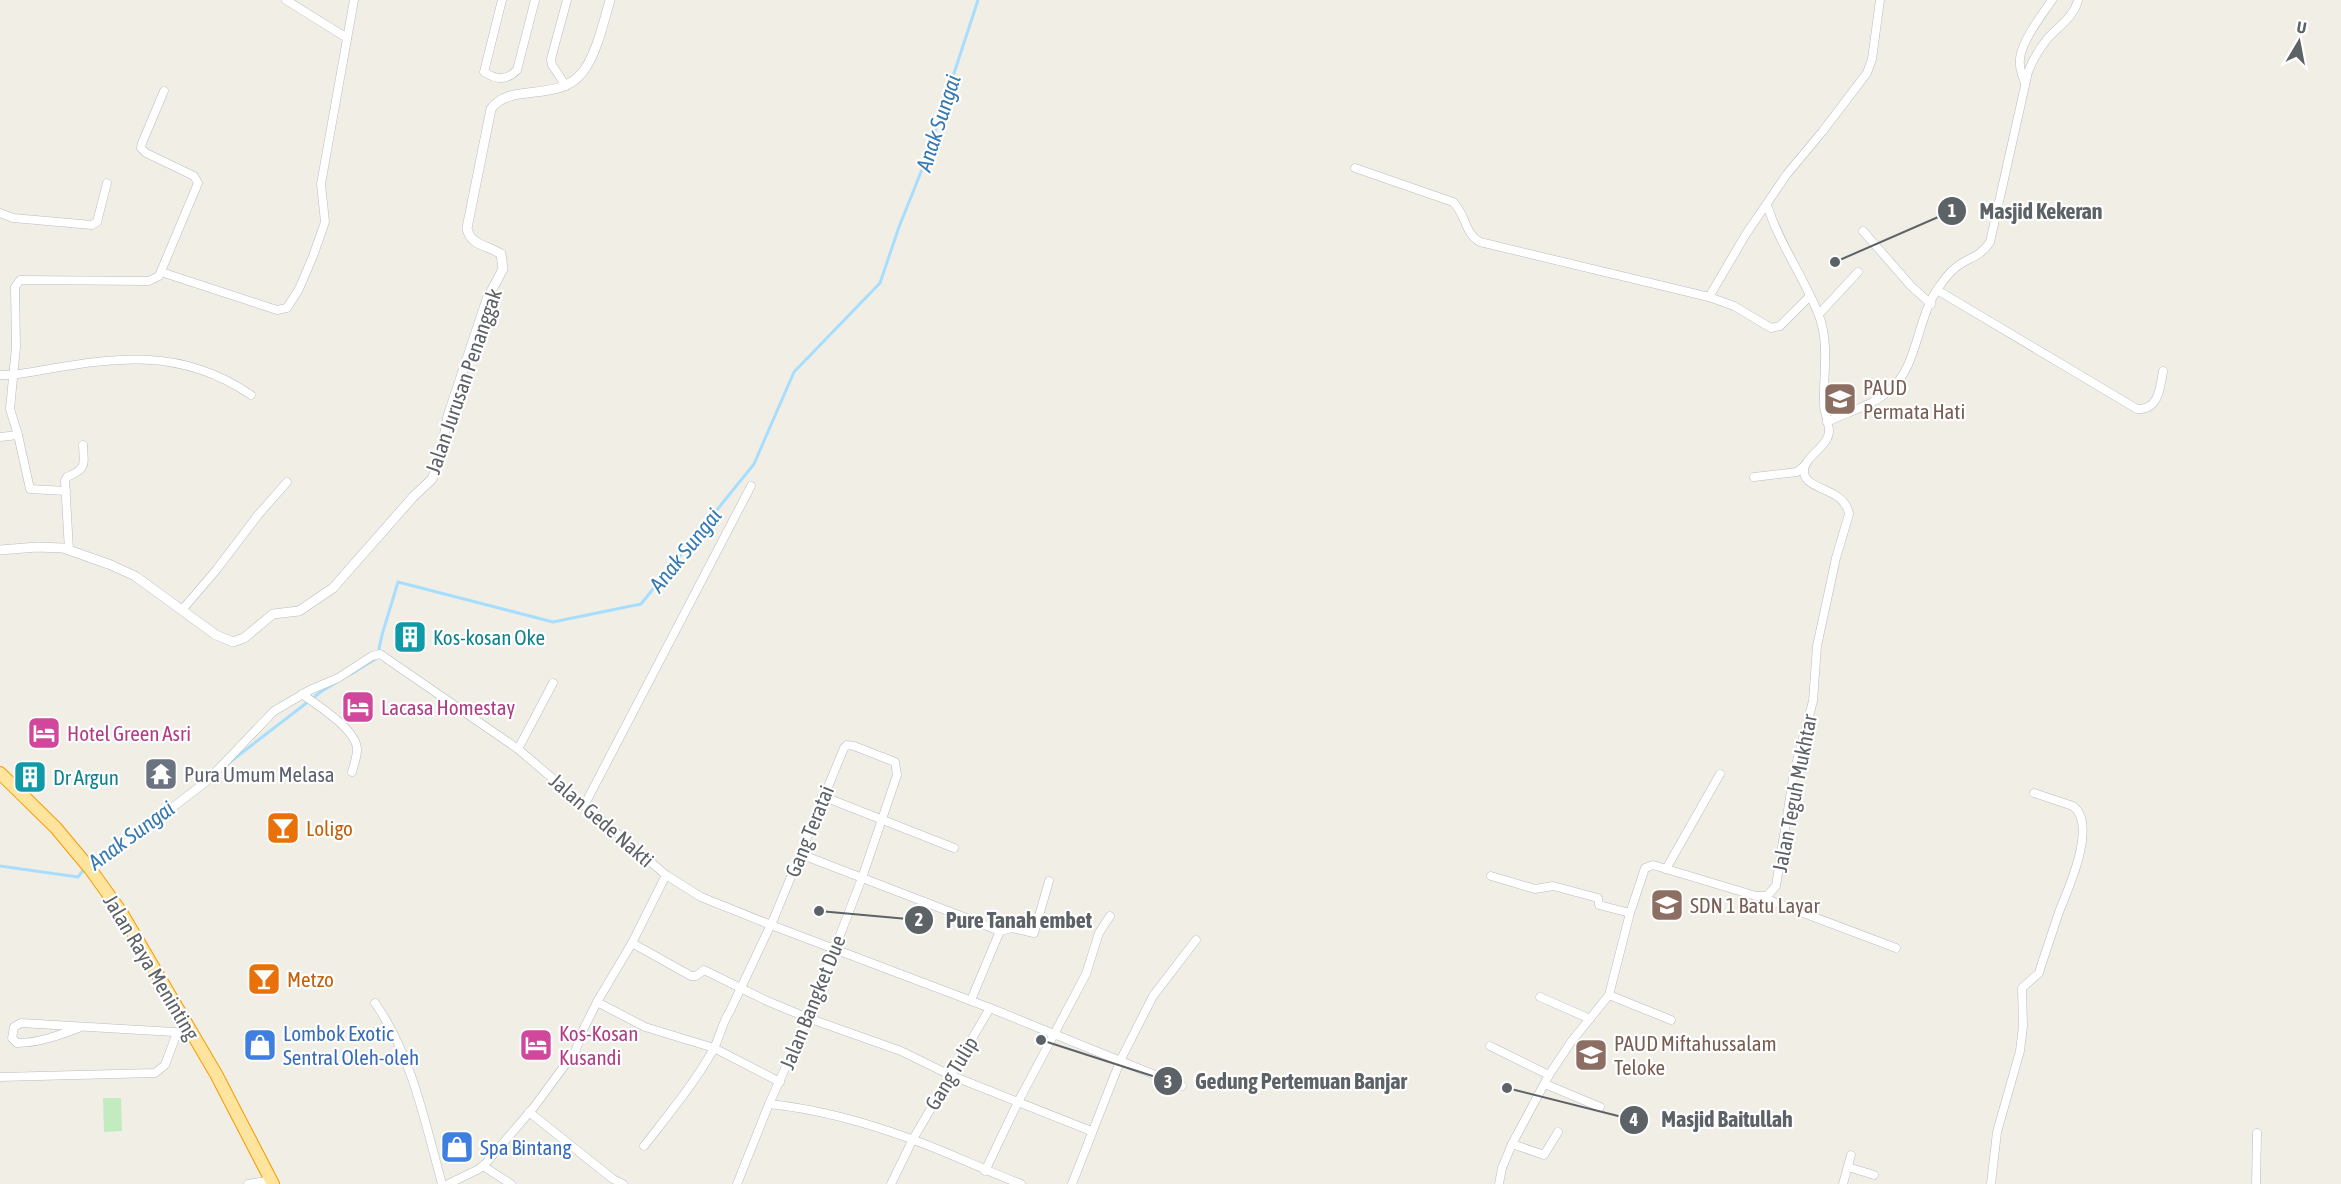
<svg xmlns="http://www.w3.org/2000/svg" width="2341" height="1184" font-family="'Asap Condensed',sans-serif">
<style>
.green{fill:#c2ebc0}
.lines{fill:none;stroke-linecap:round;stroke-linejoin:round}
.stream{stroke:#a7deff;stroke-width:3}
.minor-casing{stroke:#b8bcc0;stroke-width:9}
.tertiary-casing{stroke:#b8bcc0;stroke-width:10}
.trunk-casing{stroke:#f69b00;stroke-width:14}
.minor{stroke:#fff;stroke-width:8}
.tertiary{stroke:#fff;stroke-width:9}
.trunk{stroke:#ffe49d;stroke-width:12}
.labels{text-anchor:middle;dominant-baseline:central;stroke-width:4.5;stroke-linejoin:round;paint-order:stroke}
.street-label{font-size:21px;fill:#5d6267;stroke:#fff}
.education-label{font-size:21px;fill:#785e54;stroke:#fff;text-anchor:start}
.culture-label{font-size:21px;fill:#0d838f;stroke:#fff;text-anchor:start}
.hotel-label{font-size:21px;fill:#b23c85;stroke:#fff;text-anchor:start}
.worship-label{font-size:21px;fill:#5b616d;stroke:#fff;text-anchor:start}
.food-label{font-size:21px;fill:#c56008;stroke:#fff;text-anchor:start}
.shop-label{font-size:21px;fill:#366cbe;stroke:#fff;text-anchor:start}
.water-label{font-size:22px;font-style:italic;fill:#367ab3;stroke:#fff}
.leader{fill:none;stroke:#5d6267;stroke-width:2}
.callout-dot{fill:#5d6267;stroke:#fff;stroke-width:2}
.mark-label{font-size:18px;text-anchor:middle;font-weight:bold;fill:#fff}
.callout-label{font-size:22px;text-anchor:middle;font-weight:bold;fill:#5d6267;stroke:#fff;stroke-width:4.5;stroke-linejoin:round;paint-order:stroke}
</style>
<rect width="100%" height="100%" fill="#f1eee5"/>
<polygon class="green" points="103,1098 121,1098 122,1131 104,1132"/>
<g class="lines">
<g class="stream">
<polyline points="351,674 377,658 382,635 398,582 553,622 641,604 754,464 794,372 880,283 899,227 925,162 978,0"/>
<polyline points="230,762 322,691 337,682"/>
<polyline points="88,863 91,859 126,839"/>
<polyline points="0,866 78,877 85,868"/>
</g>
<defs>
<g id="minor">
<polyline points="286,0 347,38"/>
<path d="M502,0L484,72C497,80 506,81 517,70L535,0"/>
<path d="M2025,83C2023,77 2020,71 2020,65C2017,46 2042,15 2052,0"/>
<polyline points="566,86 552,65 551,59 567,0"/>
<path d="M1355,168L1453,202C1466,214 1464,233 1480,242L1709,297L1734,306L1771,328L1780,326L1810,296"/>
<polyline points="0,213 13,218 92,225 97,222 107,183"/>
<polyline points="1863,231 1911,286 1931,304"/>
<polyline points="161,272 277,310 287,308 299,289 313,256 325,222 321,184 354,0"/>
<path d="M1937,290L2137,409C2159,410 2160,388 2163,371"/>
<polyline points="1709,297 1746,234 1787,174 1822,132 1867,73 1872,59 1880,0"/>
<polyline points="1819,314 1858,272"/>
<path d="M0,375H13C100,361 172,341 251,395"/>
<path d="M1827,422C1847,412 1872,406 1889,391C1919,366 1916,318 1939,287C1943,281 1948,274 1954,269C1967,257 1979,259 1990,242L2028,72C2033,59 2039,49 2048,38C2059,26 2074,17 2078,0"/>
<polyline points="0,437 18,435"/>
<polyline points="1754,477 1797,472 1804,466"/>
<polyline points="66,491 30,489 18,435 10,409 16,347 15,287 20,280 149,281 159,276 198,183 194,176 146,153 141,148 142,143 164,91"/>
<path d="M69,550L65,481L67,477C87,468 84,466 83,445"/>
<polyline points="182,610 217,569 258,515 287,482"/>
<path d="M302,694C317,705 356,729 357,749C357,757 354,765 352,772"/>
<polyline points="518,749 553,683"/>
<polyline points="822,796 954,848"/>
<polyline points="585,804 751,486"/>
<polyline points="800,854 1000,931"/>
<polyline points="1666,869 1720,774"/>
<polyline points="91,870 207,781 274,711 310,690 338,678 372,656 380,654 518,749 666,875 701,897 771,925 990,1008 1182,1086"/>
<polyline points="1491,876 1535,889 1553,886 1598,898 1599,905 1630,913"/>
<polyline points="1761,897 1896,948"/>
<polyline points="1000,931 1012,928 1034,933 1049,881"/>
<polyline points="632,943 691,976 696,976 704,970 767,1001 808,1018 901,1051 950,1075 1091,1131"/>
<polyline points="1609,995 1671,1020"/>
<polyline points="1540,997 1590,1019"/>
<polyline points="971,1000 1000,931"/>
<polyline points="597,1002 645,1027 714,1048 780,1082"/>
<path d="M375,1003C412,1056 425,1122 442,1184"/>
<path d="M81,1027C60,1035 39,1043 17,1043L12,1038L14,1027L21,1023L191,1033"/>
<polyline points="1490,1046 1549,1075"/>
<polyline points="0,1077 155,1073 165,1065 177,1033"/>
<polyline points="1545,1084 1600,1107"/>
<path d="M769,1104C817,1109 865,1122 911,1139C948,1152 984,1170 1021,1184"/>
<polyline points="529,1112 613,1179 623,1184"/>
<polyline points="1512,1144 1544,1155 1558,1132"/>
<path d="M644,1146C668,1115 694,1084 713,1050C720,1037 722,1023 730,1011L774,918L844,748L847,745L854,746L895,762L897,775L862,878L808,1018L769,1104L737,1184"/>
<polyline points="483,1166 511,1184"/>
<polyline points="1848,1167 1874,1175"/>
<polyline points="985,1171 1018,1102 1086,974 1099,933 1110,916"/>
<polyline points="248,1184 272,1180"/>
<polyline points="448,1184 479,1169 486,1163 534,1107 576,1050 581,1034 597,1002 632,943 666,875"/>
<polyline points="891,1184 913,1139 990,1008"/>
<polyline points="1072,1184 1121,1059 1153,996 1196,940"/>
<path d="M1499,1184L1502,1168L1512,1144L1549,1075L1571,1042L1609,995L1630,913L1645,868L1653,865L1756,896H1767L1776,886L1794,772L1813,701L1817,646L1836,558L1849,514C1845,488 1807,491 1804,473C1802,457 1829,447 1829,431C1829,422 1824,413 1824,404C1823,374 1830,342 1818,313C1803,276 1779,243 1767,205"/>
<polyline points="1843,1184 1851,1155"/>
<path d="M1991,1184L1997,1132L2020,1051L2023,1026L2022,988L2039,973L2041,966C2047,948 2053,930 2059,912C2068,889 2098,825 2073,806L2034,793"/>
<polyline points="2256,1184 2257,1133"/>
</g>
<path id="tertiary" d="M0,550L37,547L63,548L111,565L135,576L216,635L233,642L244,638L273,614L299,611L333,588L413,497L432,479L440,458L448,416L487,299L503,269L501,254C488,245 470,246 467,228L491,109C510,82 557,103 582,73C596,56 604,21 610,0"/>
<polyline id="trunk" points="0,773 56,828 91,870 121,912 216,1074 273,1184"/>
</defs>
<use href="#minor" class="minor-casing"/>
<use href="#tertiary" class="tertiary-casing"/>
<use href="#trunk" class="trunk-casing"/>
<use href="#minor" class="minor"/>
<use href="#tertiary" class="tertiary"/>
<use href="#trunk" class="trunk"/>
</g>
<defs>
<symbol id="school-square" viewBox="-11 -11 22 22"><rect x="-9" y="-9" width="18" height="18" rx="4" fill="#8d6e63" stroke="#fff"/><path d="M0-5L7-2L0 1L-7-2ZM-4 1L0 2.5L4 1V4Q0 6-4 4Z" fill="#fff"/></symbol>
<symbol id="building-square" viewBox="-11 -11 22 22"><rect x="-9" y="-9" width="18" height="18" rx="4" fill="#0f9aa8" stroke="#fff"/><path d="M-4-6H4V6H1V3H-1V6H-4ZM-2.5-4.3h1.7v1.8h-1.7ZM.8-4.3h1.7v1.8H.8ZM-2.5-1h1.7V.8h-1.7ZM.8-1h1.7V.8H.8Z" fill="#fff"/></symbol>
<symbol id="hotel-square" viewBox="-11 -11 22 22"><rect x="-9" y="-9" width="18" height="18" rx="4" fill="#d1479c" stroke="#fff"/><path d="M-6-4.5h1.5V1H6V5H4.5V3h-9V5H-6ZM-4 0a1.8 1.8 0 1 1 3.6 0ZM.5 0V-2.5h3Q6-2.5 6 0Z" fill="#fff"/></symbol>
<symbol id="temple-square" viewBox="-11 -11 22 22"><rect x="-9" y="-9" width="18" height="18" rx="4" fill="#6b7280" stroke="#fff"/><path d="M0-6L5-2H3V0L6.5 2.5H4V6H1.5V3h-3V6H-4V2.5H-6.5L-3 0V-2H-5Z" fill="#fff"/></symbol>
<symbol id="bar-square" viewBox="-11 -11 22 22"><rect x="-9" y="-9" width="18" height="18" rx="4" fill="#e8710a" stroke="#fff"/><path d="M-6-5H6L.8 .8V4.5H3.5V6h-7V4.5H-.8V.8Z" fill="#fff"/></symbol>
<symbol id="shop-square" viewBox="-11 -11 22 22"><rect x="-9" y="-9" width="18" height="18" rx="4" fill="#3f7fe0" stroke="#fff"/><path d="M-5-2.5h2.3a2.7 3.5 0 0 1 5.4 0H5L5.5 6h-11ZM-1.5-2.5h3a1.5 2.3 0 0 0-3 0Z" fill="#fff"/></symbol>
</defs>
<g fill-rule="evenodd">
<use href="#school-square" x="1821" y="380" width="38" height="38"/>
<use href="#building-square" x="391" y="618" width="38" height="38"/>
<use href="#hotel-square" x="339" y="688" width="38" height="38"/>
<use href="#hotel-square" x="25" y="714" width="38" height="38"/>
<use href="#temple-square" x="142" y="755" width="38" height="38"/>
<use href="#building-square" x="11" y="758" width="38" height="38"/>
<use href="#bar-square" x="264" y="809" width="38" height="38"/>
<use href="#school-square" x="1648" y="886" width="38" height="38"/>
<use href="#bar-square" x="245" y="960" width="38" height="38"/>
<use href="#shop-square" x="241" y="1026" width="38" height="38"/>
<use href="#hotel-square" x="517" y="1026" width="38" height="38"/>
<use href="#school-square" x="1572" y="1036" width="38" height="38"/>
<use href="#shop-square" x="438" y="1128" width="38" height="38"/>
</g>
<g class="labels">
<g class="street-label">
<text transform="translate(463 381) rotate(-71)">Jalan Jurusan Penanggak</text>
<text transform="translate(1794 793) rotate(-79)">Jalan Teguh Mukhtar</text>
<text transform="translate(602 820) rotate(41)">Jalan Gede Nakti</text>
<text transform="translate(809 831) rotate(-68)">Gang Teratai</text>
<text transform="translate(152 967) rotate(59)">Jalan Raya Meninting</text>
<text transform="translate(812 1002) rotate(-68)">Jalan Bangket Due</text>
<text transform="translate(951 1073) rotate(-59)">Gang Tulip</text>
</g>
<g class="education-label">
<text x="1863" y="387">PAUD<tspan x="1863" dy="24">Permata Hati</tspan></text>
<text x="1690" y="905">SDN 1 Batu Layar</text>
<text x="1614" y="1043">PAUD Miftahussalam<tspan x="1614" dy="24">Teloke</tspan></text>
</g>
<g class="culture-label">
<text x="433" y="637">Kos-kosan Oke</text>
<text x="53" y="777">Dr Argun</text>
</g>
<g class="hotel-label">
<text x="381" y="707">Lacasa Homestay</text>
<text x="67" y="733">Hotel Green Asri</text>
<text x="559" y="1033">Kos-Kosan<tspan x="559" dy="24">Kusandi</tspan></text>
</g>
<g class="worship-label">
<text x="184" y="774">Pura Umum Melasa</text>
</g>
<g class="food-label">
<text x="306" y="828">Loligo</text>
<text x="287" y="979">Metzo</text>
</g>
<g class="shop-label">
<text x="283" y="1033">Lombok Exotic<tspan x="283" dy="24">Sentral Oleh-oleh</tspan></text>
<text x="480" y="1147">Spa Bintang</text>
</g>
<g class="water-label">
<text transform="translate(938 123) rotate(-72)">Anak Sungai</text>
<text transform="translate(685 550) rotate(-51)">Anak Sungai</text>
<text transform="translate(131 835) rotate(-36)">Anak Sungai</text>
</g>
</g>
<path class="leader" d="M1835 262L1952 211M819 911L919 920M1041 1040L1168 1081M1507 1088L1634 1120"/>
<g class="callout-dot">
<circle cx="1835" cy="262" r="6"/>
<circle cx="819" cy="911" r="6"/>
<circle cx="1041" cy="1040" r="6"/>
<circle cx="1507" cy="1088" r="6"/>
<circle cx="1952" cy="211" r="15"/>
<circle cx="919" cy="920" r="15"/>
<circle cx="1168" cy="1081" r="15"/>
<circle cx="1634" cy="1120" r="15"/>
</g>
<g class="mark-label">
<text x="1952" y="217">1</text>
<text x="919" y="926">2</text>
<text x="1168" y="1088">3</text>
<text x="1634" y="1126">4</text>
</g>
<g class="callout-label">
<text x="2041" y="219">Masjid Kekeran</text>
<text x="1019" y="928">Pure Tanah embet</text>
<text x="1301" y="1089">Gedung Pertemuan Banjar</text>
<text x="1727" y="1127">Masjid Baitullah</text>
</g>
<g transform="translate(2299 42) rotate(10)" stroke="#ffffff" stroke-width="4.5" paint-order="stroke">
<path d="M0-4.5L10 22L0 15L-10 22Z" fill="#5d6267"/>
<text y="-9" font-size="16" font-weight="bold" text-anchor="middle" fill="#5d6267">U</text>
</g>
</svg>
